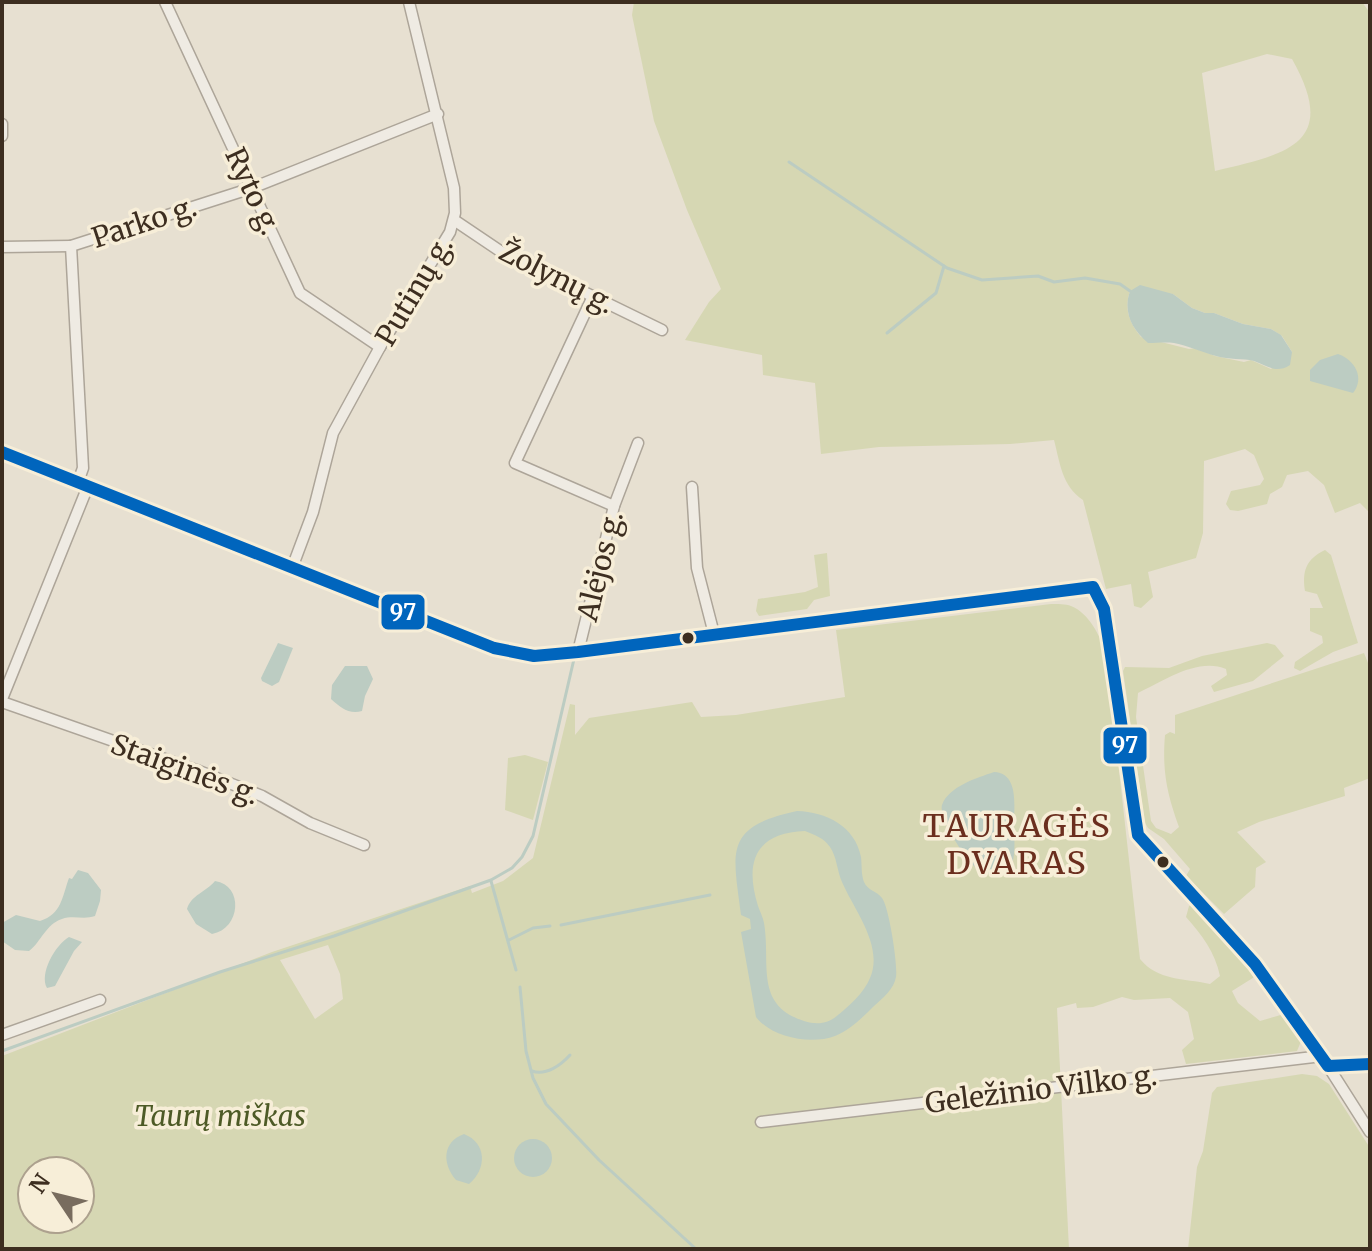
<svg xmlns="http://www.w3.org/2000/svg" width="1372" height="1251" font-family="Merriweather,serif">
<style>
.green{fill:#d6d7b3;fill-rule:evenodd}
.water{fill:#bcccc2;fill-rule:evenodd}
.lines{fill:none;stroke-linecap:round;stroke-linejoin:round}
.stream{stroke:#bcccc2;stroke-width:3}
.minor-casing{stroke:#ada599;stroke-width:13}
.minor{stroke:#efebe3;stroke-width:10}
.bus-1-casing{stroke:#f7eed8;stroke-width:18}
.bus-1{stroke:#0065bd;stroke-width:12}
.bus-dot{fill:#3d2e20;stroke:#f7eed8;stroke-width:3}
.labels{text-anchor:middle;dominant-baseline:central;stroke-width:7;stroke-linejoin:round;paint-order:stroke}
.street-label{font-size:28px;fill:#3d2e20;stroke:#f7eed8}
.park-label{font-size:28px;font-style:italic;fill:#4d5a26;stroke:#f7eed8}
.quarter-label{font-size:32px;letter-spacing:2px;fill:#6b2e1e;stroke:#f7eed8}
.line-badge{stroke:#f7eed8;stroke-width:3}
.badge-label{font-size:22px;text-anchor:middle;font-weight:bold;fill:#fff}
</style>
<rect width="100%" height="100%" fill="#e7e0d1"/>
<g class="green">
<path d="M634,2H1362L1370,13V513L1360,503L1335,513L1324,485L1308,471L1287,475L1282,487L1270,494L1267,504L1238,511L1230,510L1226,504L1231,491L1260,485L1264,479L1254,455L1245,449L1204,461L1203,533L1196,558L1148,572L1153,597L1141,608L1134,606L1131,584L1106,589L1083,500C1062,486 1060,463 1054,440L1010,444L879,447L821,454L815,383L763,375L762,355L685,340L709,302L721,289L687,210L654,121L632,15ZM1267,54L1292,59C1340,144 1287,154 1215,171L1202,73ZM1130,291L1173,294L1192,308L1205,313H1214L1243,324L1271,329L1282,336L1292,352L1271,369L1251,360L1244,362L1215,356L1196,348L1189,349L1141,337C1129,322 1124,309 1130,291Z"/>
<path d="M1325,550L1331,555L1358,643L1333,652L1300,671L1294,668L1295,662L1323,643L1322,636L1310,631V608H1323L1317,594L1305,591C1302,571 1306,559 1325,550Z"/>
<polygon points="827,553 830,596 814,600 807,609 759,616 756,611 758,599 805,592 818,587 814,555"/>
<path d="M1051,604C1057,604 1066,604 1071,606C1089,613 1100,636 1106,653L1140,959C1158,981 1183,978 1210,984L1220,976C1215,952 1202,935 1186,917L1189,906L1195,903L1256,976L1232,991L1238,1003L1260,1021L1284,1014L1302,1039L1297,1051L1186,1064L1182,1050L1194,1039L1188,1012L1170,998L1134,1000L1122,997L1093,1007L1077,1008L1076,1003L1057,1008L1069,1249H2V1056L272,952L470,886L472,893L503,881L533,858L570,704L575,705V735L589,718L692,702L701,717L736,715L845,697L836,630ZM328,945L340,974L343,999L315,1019L280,960ZM32,1171H80V1219H32Z"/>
<path d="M1267,643L1275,645L1284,656L1253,681L1214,692L1211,686L1227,675L1226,669C1198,657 1163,681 1138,693L1136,717L1151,821L1156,828L1171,834L1179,827C1167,794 1162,771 1165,735L1170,732L1175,734V715L1364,653L1370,668V778L1344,788L1345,796L1259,822L1237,832L1266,862L1256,868L1255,887L1224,914L1186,876L1190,869L1164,839L1148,828L1145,823L1123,671L1125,667L1169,668L1202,656Z"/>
<polygon points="525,755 548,762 533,820 505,810 508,758"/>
<polygon points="1302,1074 1317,1076 1329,1084 1370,1148 1370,1249 1188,1249 1197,1167 1203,1151 1212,1093 1217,1087"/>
</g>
<g class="water">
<path d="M1140,285L1173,294L1192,308L1205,313H1214L1243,324L1271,329L1281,335L1292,352L1290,365C1276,374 1268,366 1254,361C1243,358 1229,360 1216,356C1202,352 1189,346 1174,343C1166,342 1156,343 1148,343C1131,329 1123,311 1130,291Z"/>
<path d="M1338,354C1355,360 1365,378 1353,393L1310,381V370L1320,360Z"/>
<polygon points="278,643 293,648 279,682 272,686 262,681 261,678"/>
<path d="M345,666H367L373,679L365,696L362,711C349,715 340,707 331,699L332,685Z"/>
<path d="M994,772C1019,773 1014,806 1014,824C1014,841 1017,857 1008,874C998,875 988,875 978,869C967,863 938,817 942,805C949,786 977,778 994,772Z"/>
<path d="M797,811C826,812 855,826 861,857C862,865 861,874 864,882C868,891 877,891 882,898C889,907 898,965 896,977C894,989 883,998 874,1006C863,1017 850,1030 835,1036C811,1045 772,1038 756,1017L741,932L751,929L750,919L741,915C733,851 723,827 797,811ZM805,831C815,835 824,838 830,847C837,857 837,871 842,882C854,910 884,946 870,978C864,993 849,1006 838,1015C828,1024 817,1025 804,1021C754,1005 771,964 764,923C763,917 760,912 758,906C744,861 756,833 805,831Z"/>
<path d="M78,870L88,873L101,890L100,901L95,916C84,920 73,915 62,919C46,924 41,942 29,951L15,950L2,941V923L16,915L40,921C62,914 62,897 69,878L72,879Z"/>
<path d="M215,881C244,885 241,929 212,934L196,924L187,909C191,895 206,892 215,881Z"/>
<path d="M69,937L82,942L74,951L55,986L47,988C39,974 55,945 69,937Z"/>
<path d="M464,1134C487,1143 487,1169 469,1184L456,1180C442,1164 442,1142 464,1134Z"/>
<circle cx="533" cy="1158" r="19"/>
</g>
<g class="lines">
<g class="stream">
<polyline points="789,162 947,268 982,280 1038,276 1054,282 1085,278 1120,284 1130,291"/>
<polyline points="887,333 936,293 944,266"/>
<polyline points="491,881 516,970"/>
<polyline points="561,925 710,895"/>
<polyline points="509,940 533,928 550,926"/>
<polyline points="520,987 526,1051 533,1078 546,1104 599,1160 696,1249"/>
<polyline points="2,1051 220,972 334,936 491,880 512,868 522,857 533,836 574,659"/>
<path d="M532,1071C546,1076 561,1065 570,1055"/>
</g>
<defs>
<g id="minor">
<polyline points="165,2 300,293 380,347"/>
<polyline points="2,124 2,136"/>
<polyline points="454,220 500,251 662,330"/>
<polyline points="2,247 71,246"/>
<polyline points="593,296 515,463 614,506"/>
<polyline points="2,452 494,648 534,656 578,652 1093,587 1104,609 1138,835 1255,964 1328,1066 1370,1064"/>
<polyline points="78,482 83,468 71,246 252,188 438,114"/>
<polyline points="692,487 697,568 714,634"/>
<polyline points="292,568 313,512 333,433 380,347 450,232 455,213 454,188 409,2"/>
<polyline points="578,652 614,506 638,443"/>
<polyline points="2,699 88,486"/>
<polyline points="2,702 199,771 262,796 310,823 364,845"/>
<polyline points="2,1035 100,1000"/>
<polyline points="1328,1066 1370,1132"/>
<polyline points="761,1122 1322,1056"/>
</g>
</defs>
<use href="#minor" class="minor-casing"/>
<use href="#minor" class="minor"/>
<defs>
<polyline id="bus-1" points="2,452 494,648 534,656 578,652 1093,587 1104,609 1138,835 1255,964 1328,1066 1370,1064"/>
</defs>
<use href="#bus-1" class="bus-1-casing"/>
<use href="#bus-1" class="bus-1"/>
</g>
<g class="bus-dot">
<circle cx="688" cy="638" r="7"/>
<circle cx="1163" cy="862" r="7"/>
</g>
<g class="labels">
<g class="street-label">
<text transform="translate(253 191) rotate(65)">Ryto g.</text>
<text transform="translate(144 222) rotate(-18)">Parko g.</text>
<text transform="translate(557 277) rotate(27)">Žolynų g.</text>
<text transform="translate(414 291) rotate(-59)">Putinų g.</text>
<text transform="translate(600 566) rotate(-76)">Alėjos g.</text>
<text transform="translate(185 769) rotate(20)">Staiginės g.</text>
<text transform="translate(1041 1089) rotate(-7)">Geležinio Vilko g.</text>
</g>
<g class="park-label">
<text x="220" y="1116">Taurų miškas</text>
</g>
<g class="quarter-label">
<text x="1017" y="826">TAURAGĖS<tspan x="1017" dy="37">DVARAS</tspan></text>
</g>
</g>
<g class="line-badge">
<rect x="380" y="593" width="46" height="38" rx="8" fill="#0065bd"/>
<rect x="1102" y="726" width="46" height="39" rx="8" fill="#0065bd"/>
</g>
<g class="badge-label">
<text x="403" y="620">97</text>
<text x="1125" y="753">97</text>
</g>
<rect width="1372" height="1251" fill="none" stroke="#3d2e20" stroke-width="8"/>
<g transform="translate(56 1195) rotate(305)"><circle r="38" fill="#f7eed8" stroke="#ada18e" stroke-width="2"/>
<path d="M0-6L14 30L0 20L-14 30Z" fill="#786c5e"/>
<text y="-12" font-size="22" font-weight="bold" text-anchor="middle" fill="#3d2e20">N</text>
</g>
</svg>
